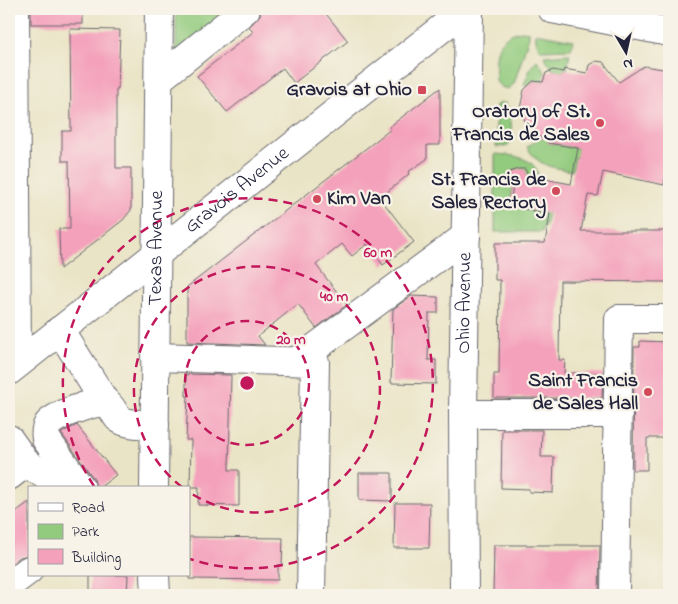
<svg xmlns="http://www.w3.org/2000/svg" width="678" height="604" font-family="'Indie Flower',sans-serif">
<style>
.green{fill:#93cb7e;stroke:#5a765c}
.building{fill:#f4a1bc}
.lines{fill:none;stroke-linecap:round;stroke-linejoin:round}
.minor-casing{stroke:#68666c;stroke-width:30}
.major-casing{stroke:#68666c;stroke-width:30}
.minor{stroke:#fff;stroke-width:28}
.major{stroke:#fff;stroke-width:28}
.ring{fill:none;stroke:#c2185b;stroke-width:2.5;stroke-dasharray:9 6}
.poi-dot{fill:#d1495b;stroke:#f7f3e8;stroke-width:2}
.labels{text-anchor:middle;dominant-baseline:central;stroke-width:4.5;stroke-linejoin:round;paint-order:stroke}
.poi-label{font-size:20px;font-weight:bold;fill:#22223b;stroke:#f7f3e8;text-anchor:end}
.street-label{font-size:20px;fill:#22223b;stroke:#f7f3e8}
.centre{fill:#c2185b;stroke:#f7f3e8;stroke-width:2.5}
.ring-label{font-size:15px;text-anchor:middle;font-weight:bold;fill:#c2185b;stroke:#f7f3e8;stroke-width:4.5;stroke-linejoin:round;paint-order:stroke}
</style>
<rect width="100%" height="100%" fill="#f7f3e8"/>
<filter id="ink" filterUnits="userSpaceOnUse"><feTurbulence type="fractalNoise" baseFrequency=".02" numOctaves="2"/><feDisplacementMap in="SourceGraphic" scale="10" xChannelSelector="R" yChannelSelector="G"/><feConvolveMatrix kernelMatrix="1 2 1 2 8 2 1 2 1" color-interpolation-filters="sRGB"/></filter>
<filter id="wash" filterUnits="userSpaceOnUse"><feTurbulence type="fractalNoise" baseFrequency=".0096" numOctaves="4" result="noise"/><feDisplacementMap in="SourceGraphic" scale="20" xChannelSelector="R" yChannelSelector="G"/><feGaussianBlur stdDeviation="1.12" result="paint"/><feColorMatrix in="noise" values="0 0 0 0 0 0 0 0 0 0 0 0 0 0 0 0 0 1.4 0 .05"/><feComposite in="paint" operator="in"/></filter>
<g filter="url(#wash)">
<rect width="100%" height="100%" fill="#eae4c6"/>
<g class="green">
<polygon points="176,9 234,9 176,54"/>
<path d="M522,31L529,32V36L514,84L508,89L501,87L496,82C495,59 493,35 522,31Z"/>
<path d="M536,33L573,40L571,49L541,50C537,45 535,40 536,33Z"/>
<polygon points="570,54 567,69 564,69 563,72 553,70 544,56"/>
<polygon points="537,60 546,73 543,82 533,81 528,86 524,85 531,67"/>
<path d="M501,103H505C511,112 515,138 508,146L496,147V105Z"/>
<path d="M540,138L549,139L548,143L612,154L607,162L575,157L572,171C551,167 539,167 527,147Z"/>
<path d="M495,154C511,155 538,157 538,178L528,176L524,169L513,171L510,175L513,186L510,206L548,213L545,227L542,228V232H495Z"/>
</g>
<g id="blocks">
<g class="building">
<rect x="31" y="9" width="52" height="15"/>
<polygon points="261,9 322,9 348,41 294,83 283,68 227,112 197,76 253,32 249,27 260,15"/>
<polygon points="70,29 120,30 118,89 116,89 116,168 131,168 131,210 123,220 60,269 59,229 70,229 69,161 62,161 62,131 71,131"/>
<polygon points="596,61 603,62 619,82 644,66 669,70 669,158 664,185 603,172 598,196 588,195 581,231 669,231 669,282 560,281 559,360 565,360 564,373 603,373 602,398 494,398 494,374 499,374 500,280 495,280 495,243 545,243 550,214 510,206 513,186 511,181 509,172 518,169 525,169 528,176 533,177 543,185 544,179 571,184 578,148 548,143 549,139 540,138 530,123 525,122 523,115 519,113 524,90 533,81 543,82 546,73 553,70 563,72 564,69 587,73 589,65"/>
<polygon points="440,88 440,145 427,145 427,159 408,172 409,174 380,198 414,242 383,265 367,244 352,256 342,244 316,265 347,305 316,328 298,304 258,336 265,345 187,342 187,287 391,129 389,127"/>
<polygon points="411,296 438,297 438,313 429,313 428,360 436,360 436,384 391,383 393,309"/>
<polygon points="640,341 669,342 669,438 647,438 647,470 633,470 634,347 640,347"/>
<polygon points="186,374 231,375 229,470 239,470 239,506 198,505 199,487 190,487 191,440 186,440 188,396 186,396"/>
<polygon points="77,425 116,475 99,488 96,488 94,479 61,433"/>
<polygon points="502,430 542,430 541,457 554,457 553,493 529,492 529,489 501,488"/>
<polygon points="359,473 392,473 392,501 359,500"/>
<polygon points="29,502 29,555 20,557 9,566 9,517"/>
<polygon points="395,503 430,503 429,548 394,548"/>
<polygon points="189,537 283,538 282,565 278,565 278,580 189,579"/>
<polygon points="494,545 600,545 599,595 493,595"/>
<polygon points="90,575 128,575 127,595 90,595"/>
</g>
</g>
</g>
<g filter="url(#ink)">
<use href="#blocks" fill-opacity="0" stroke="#68666c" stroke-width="1"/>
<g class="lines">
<defs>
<g id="minor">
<polyline points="15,9 17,364"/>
<polyline points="552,9 669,32"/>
<polyline points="159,79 246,9"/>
<polyline points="60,330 105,402"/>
<polyline points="155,357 315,362 311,595"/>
<polyline points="297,361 466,236"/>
<polyline points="463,414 618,414"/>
<polyline points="9,439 26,463 9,476"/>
<polyline points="26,463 46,476 55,488"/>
<path d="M81,488L46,439C45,434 45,429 48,424C55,415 93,402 105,402C112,406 113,412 118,418C126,425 144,424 155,425"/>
<path id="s1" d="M154,488L159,9"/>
<polyline points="155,575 156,595"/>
<polyline points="9,585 29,570"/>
<path id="s2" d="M464,595L463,414L469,9"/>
<polyline points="615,595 619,319 669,319"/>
</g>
<g id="major">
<path id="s3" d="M9,371L466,9"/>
</g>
</defs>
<use href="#minor" class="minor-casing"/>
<use href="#major" class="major-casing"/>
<use href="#minor" class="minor"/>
<use href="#major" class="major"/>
</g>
</g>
<g class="ring">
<circle cx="247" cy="383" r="62"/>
<path d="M182 487A123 123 0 1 1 189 492"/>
<path d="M94 486A185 185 0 1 1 190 559"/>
</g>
<g class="poi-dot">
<rect x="417" y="85" width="10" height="10" rx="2.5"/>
<circle cx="600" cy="123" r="5"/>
<circle cx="556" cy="191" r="5"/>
<circle cx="317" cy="199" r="5"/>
<circle cx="648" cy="392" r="5"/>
</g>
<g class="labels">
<g class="poi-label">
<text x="412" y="90">Gravois at Ohio</text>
<text x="590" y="112">Oratory of St.<tspan x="590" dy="23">Francis de Sales</tspan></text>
<text x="546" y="180">St. Francis de<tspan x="546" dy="23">Sales Rectory</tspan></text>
<text x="327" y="199" text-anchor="start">Kim Van</text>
<text x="638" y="381">Saint Francis<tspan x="638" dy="23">de Sales Hall</tspan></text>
</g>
<g class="street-label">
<text stroke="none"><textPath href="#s3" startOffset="291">Gravois Avenue</textPath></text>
<text stroke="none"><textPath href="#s1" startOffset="240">Texas Avenue</textPath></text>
<text stroke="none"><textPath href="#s2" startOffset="292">Ohio Avenue</textPath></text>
</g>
</g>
<circle cx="247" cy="383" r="8" class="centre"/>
<g class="ring-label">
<text x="378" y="257">60 m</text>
<text x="334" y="301">40 m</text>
<text x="291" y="344">20 m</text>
</g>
<rect width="678" height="604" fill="none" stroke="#f7f3e8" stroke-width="30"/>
<rect x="28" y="486" width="162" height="90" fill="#f7f3e8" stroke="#a29fa3"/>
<rect x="38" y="503" width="25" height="8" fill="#ffffff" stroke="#a29fa3"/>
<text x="72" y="512" font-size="15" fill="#22223b">Road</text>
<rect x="38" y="524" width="25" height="15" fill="#93cb7e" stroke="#a29fa3"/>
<text x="72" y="536" font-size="15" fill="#22223b">Park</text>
<rect x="38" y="549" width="25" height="15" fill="#f4a1bc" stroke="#a29fa3"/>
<text x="72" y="562" font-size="15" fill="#22223b">Building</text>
<g transform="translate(626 52) rotate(171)" stroke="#f7f3e8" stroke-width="4" paint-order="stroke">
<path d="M0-4L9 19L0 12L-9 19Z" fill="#22223b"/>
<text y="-8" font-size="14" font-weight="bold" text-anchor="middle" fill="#22223b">N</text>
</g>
</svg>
